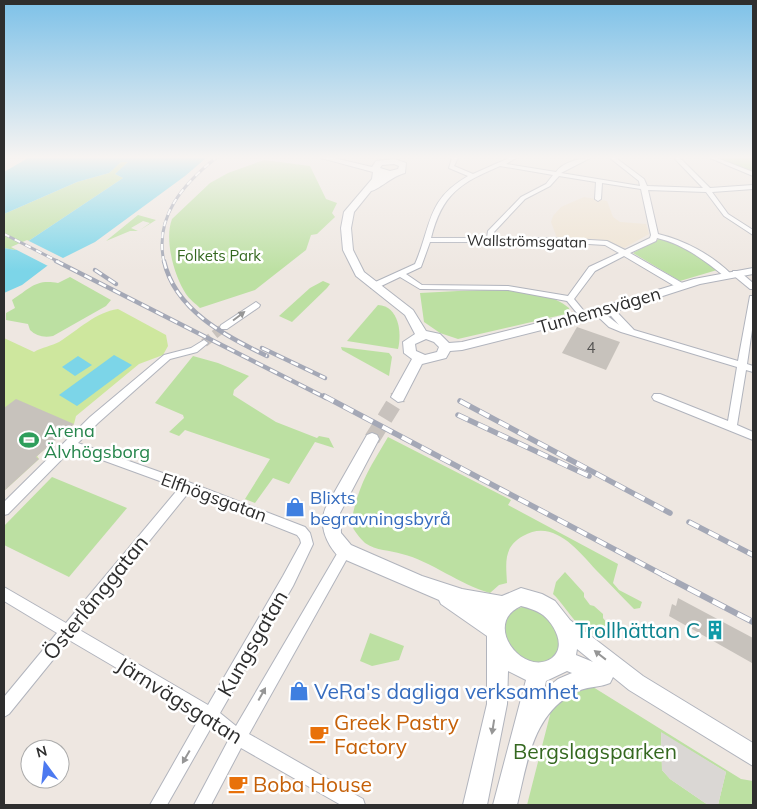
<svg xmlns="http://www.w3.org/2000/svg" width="757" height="809" font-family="Mulish,sans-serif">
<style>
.education{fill:#eee3d2}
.green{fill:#bce0a2}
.pitch{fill:#cee79e}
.plaza{fill:#dad7d4}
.water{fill:#7cd5e8}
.pier{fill:#eee7e1}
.building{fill:#c7c2bc}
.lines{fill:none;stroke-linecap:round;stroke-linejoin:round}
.minor-tunnel{stroke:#c8c2bd;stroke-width:9;stroke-dasharray:9 4.5;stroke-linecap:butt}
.tertiary-tunnel{stroke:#c8c2bd;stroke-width:16;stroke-dasharray:16 8;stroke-linecap:butt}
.minor-casing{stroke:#b1b4bd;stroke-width:2}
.tertiary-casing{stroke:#b1b4bd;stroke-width:2}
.minor{fill:#fff;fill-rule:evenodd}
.tertiary{fill:#fff;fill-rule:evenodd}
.rail-far3-casing{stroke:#a4a8b6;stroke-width:3}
.rail-far2-casing{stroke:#a4a8b6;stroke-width:4.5}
.rail-far1-casing{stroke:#a4a8b6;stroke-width:5.5}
.rail-casing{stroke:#a4a8b6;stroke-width:6}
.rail-far3{stroke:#fff;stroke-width:2;stroke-dasharray:6;stroke-linecap:butt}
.rail-far2{stroke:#fff;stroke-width:2.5;stroke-dasharray:8;stroke-linecap:butt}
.rail-far1{stroke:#fff;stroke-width:4;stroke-dasharray:11;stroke-linecap:butt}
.rail{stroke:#fff;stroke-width:4.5;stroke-dasharray:14;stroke-linecap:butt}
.oneway{fill:#969696}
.labels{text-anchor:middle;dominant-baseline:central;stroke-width:5;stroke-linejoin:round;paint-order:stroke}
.far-street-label{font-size:15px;fill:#2e2e2e;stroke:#fff}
.far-park-label{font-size:15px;fill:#356820;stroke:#fff}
.number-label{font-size:15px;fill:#545352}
.street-label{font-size:18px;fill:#2e2e2e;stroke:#fff}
.leisure-label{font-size:18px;fill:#27864d;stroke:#fff;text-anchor:start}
.shop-label{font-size:18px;fill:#366cbe;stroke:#fff;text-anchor:start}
.near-street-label{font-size:21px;fill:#2e2e2e;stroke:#fff}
.near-culture-label{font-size:21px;fill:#0d838f;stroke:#fff;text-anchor:end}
.near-shop-label{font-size:21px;fill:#366cbe;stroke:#fff;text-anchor:start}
.near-food-label{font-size:21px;fill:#c56008;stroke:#fff;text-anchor:start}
.near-park-label{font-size:21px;fill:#356820;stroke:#fff}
</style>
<rect width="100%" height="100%" fill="#eee7e1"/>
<polygon class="education" points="584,197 607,201 613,217 620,222 646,224 649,234 624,248 604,240 557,238 551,222 553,216 561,207"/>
<g class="green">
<polygon points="716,158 753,158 753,173 717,158"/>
<path d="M264,160L310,166L326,199L337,203L332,213L335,217L317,234L311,235L306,250L255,290L200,308C196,304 189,299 186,294C174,276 164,239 172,219L210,183L228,173Z"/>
<polygon points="121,162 128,162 115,174 123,178 15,250 4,248 4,214 77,182 109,173"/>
<polygon points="138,215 156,220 140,230 150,223 143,221 131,228 138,231 130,231 106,241"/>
<path d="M659,239C682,243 701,255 717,270L680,281L633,253Z"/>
<path d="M70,277L111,300L106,306L53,336C44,338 36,336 30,330L28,324L6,320V313L15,308L12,300C31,288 35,279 58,283Z"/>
<polygon points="323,281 330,284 327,288 292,322 279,316 310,288"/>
<path d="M458,291C491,291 542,285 569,308L570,313L458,339L440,333L424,322L420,293Z"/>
<path d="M378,305C399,306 402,333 398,349L347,341Z"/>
<polygon points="341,347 389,353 392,357 389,376 342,350"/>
<polygon points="193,356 218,363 249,376 234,390 233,395 276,422 317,438 319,436 329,438 334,448 315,442 289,484 273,478 255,503 245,499 270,459 185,430 179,436 169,432 184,418 183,415 155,403"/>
<path d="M388,437L511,500L508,505L618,564L613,583L619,590L642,602L640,608L634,609C621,596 609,583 596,570C578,550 553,518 523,536C503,547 506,563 507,583L499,585L490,593C460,585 431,561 402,554C390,550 376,551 365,543C360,538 354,531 351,524C357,487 369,469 388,437Z"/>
<polygon points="52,477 127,508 69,577 4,545 4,526"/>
<path d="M565,572L584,593V597L590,605L594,606L603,614V618L611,628L602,637C580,636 567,607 553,594L556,582Z"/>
<path d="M526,606C547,611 574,642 549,660C520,679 477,616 526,606Z"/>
<polygon points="370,633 404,646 399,660 372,666 360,661"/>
<polygon points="593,687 741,779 753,781 753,805 718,805 726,772 661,733 662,770 670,779 708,805 527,805 551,711 565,691"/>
</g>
<path class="pitch" d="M118,309L166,335L168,346L163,355L139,364L76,416L74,424L37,456L39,459L4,491V338L34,352C42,347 52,346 59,342C78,330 96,312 118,309Z"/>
<polygon class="plaza" points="661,732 726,772 718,805 708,805 670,779 662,770"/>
<g class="water">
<polygon points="28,158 206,158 185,176 95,242 47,266 22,285 4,293 4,248 15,250 123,178 115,174 128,162 121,162 109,173 77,182 4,214 4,172"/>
<polygon points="114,355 132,365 77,406 59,395"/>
<polygon points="78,356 92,365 75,376 62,367"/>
</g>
<polygon class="pier" points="27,240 65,259 50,267 11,247"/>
<g class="building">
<polygon points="577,327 620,342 606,370 562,353"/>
<polygon points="16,399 74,424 36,457 39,459 4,491 4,408"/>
<polygon points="678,598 753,638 752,663 669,616 672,604 676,606"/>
</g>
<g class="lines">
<polyline class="minor-tunnel" points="204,343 224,327"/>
<polyline class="tertiary-tunnel" points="372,439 398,397"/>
<defs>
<g id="minor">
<path d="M452,158H458L454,166L473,174L509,158H516L506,164L556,172C562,163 579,158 590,158L561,173L640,186L639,181L610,158H616L644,179L647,186L703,188L674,158H680L710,188L753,185V189L712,192L728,214L753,230V235L724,216L706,192L648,190L658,234C684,240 712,255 731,274L730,276H724C704,260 683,244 657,238L656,241L630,253L684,284V288H678L624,256L595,271L574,299L588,316L584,319L581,318L567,301L508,290L420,289L400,277L377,288H371V284L415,264C432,225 426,200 468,176L449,168ZM500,166L553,175L546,184L521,197L488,231L487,238H431C442,194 460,183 500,166ZM559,176L596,182L595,199L598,201L601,199L602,183L641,189L651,235L650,238L625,250L607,241L556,238H494V232L525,199L550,186ZM430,242H556L605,245L619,253L589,267L568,296L508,286L422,285L406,274L421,267Z"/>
<polygon points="710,158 717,158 753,172 753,176"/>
<polygon points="733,271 739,271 753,283 753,289 750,289 733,275"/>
<polygon points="750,296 753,296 753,323 747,364 753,366 753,372 746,370 737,425 753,432 753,440 654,400 652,397 654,394 660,394 728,421 737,367 621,332 609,327 593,312 594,310 600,310 619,325 605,309 606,307 612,307 634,330 738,361"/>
<polygon points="256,302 260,305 259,307 227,329 221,329 220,327 221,325"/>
<path d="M204,340L208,343L197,352L170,359L98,423L78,443L191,483L305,527L310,533L313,544L293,586L220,713L236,726L341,547L345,545L349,547L351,551L349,555L249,734L363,799L365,805H341L241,748L211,805H194L229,739L212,726L167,805H150L200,717L69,640L9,714L4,717V697L57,633L4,601V587L66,623L179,488L72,449L8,514L4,515V502L90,417L164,355L191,348ZM189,492L297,535L300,539L301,543L283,576L208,705L78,629Z"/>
</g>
<g id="tertiary">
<path d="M321,158H334L372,167L376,161L395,159L406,163L405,173C392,176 377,191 371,191L354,212L351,228L353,250L364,272L413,310L426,331L440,334L449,343L462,342L605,306L694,279L753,268V274L700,284L613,312L462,350L450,351L446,358L422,364L403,401L398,402L391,397L412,359L404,353L403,342L415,334L405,315L356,276L343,250L341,228L344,212L372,179L373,172ZM394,164L399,166L398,169L390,171L380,168L382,165ZM426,339L434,342L439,347L437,352L425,355L416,351L415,344Z"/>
<path d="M372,433L377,435L379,439L340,513L341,533L351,545L422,576L462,589L502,596L521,588L542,594L555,601L570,620L643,676L753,743V766L629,690L613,677L610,683C599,688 585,686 574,693C532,715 527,764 517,805H493L526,680L508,671L507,704L487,805H463L487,704V636L441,604L439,600L339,557C326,544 318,524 326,507L367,435ZM521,606C529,608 536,610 543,615C554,624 567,646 552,658C524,678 481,624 521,606ZM577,649L593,662L576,655ZM567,671L572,673L558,679L544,690L546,681Z"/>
</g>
</defs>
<use href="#minor" class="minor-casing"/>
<use href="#tertiary" class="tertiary-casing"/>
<use href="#minor" class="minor"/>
<use href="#tertiary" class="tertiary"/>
<defs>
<g id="rail-far3">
<polyline points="4,234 59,262"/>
<path d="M164,262C154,217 183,184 216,158"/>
</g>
<g id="rail-far2">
<polyline points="56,261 326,398"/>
<path d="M164,261C175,310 225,336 267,356"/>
<polyline points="95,270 116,284"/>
<polyline points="262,348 325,378"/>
</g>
<g id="rail-far1">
<polyline points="324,396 665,576"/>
<polyline points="460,401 670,513"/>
<polyline points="458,415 589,476"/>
<polyline points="689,522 753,555"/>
</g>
<polyline id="rail" points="663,575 753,622"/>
</defs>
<use href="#rail-far3" class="rail-far3-casing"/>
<use href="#rail-far2" class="rail-far2-casing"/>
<use href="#rail-far1" class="rail-far1-casing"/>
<use href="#rail" class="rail-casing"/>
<use href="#rail-far3" class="rail-far3"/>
<use href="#rail-far2" class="rail-far2"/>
<use href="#rail-far1" class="rail-far1"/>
<use href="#rail" class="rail"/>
</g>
<defs><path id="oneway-solid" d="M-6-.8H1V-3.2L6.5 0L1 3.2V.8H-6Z" transform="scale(1.25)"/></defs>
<g class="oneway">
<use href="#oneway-solid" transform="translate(239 316) rotate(-37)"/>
<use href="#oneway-solid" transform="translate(600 655) rotate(-142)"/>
<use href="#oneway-solid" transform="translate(262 694) rotate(-61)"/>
<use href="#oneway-solid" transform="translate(493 727) rotate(99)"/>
<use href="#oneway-solid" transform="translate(186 757) rotate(120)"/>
</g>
<linearGradient id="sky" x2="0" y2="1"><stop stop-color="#7dc1e8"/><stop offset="0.58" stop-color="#f7f4f2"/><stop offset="1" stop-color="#f7f4f2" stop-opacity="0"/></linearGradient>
<rect width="757" height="271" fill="url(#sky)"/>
<defs>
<symbol id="stadium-bare" viewBox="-9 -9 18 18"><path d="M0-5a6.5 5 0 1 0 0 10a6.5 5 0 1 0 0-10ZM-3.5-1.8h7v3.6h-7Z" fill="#2e9e5b" stroke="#fff" stroke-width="2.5" paint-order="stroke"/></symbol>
<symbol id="shop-bare" viewBox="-9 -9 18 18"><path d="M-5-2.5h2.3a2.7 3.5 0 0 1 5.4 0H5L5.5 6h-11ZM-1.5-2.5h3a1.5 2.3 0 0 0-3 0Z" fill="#3f7fe0" stroke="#fff" stroke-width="2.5" paint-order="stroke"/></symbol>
<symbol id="building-bare" viewBox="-9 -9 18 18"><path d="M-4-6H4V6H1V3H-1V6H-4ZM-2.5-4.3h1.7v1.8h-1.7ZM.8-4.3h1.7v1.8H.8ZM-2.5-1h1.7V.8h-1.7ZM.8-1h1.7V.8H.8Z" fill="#0f9aa8" stroke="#fff" stroke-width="2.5" paint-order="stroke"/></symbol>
<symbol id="cafe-bare" viewBox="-9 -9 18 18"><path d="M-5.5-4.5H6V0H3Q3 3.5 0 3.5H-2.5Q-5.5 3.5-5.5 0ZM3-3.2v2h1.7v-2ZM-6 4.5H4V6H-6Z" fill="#e8710a" stroke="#fff" stroke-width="2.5" paint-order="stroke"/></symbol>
</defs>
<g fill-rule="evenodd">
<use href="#stadium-bare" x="15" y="426" width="28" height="28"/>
<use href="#shop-bare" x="281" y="493" width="28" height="28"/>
<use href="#building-bare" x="701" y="616" width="28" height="28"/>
<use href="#shop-bare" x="285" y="677" width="28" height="28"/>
<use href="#cafe-bare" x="305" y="720" width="28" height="28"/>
<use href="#cafe-bare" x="224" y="770" width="28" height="28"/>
</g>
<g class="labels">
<g class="far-street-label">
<text transform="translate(527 241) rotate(1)">Wallströmsgatan</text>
</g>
<g class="far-park-label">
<text x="219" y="255">Folkets Park</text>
</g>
<g class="number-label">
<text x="591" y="347">4</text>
</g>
<g class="street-label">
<text transform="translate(599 310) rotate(-16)">Tunhemsvägen</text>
<text transform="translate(214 497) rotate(20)">Elfhögsgatan</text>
</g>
<g class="leisure-label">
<text x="44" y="430">Arena<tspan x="44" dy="21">Älvhögsborg</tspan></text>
</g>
<g class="shop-label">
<text x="310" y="497">Blixts<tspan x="310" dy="21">begravningsbyrå</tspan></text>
</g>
<g class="near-street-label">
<text transform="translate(95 597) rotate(-51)">Österlånggatan</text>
<text transform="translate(252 643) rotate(-60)">Kungsgatan</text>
<text transform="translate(180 700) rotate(32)">Järnvägsgatan</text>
</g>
<g class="near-culture-label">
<text x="700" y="630">Trollhättan C</text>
</g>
<g class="near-shop-label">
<text x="314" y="691">VeRa's dagliga verksamhet</text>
</g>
<g class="near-food-label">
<text x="334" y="722">Greek Pastry<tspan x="334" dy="24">Factory</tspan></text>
<text x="253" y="784">Boba House</text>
</g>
<g class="near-park-label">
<text x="595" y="751">Bergslagsparken</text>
</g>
</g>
<rect width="757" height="809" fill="none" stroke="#2e2e2e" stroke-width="10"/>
<g transform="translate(45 764) rotate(345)"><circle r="24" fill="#ffffff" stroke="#ababab"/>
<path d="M0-4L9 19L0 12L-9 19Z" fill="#4c79f0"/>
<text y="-8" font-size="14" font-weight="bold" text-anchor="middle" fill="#2e2e2e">N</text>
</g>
</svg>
